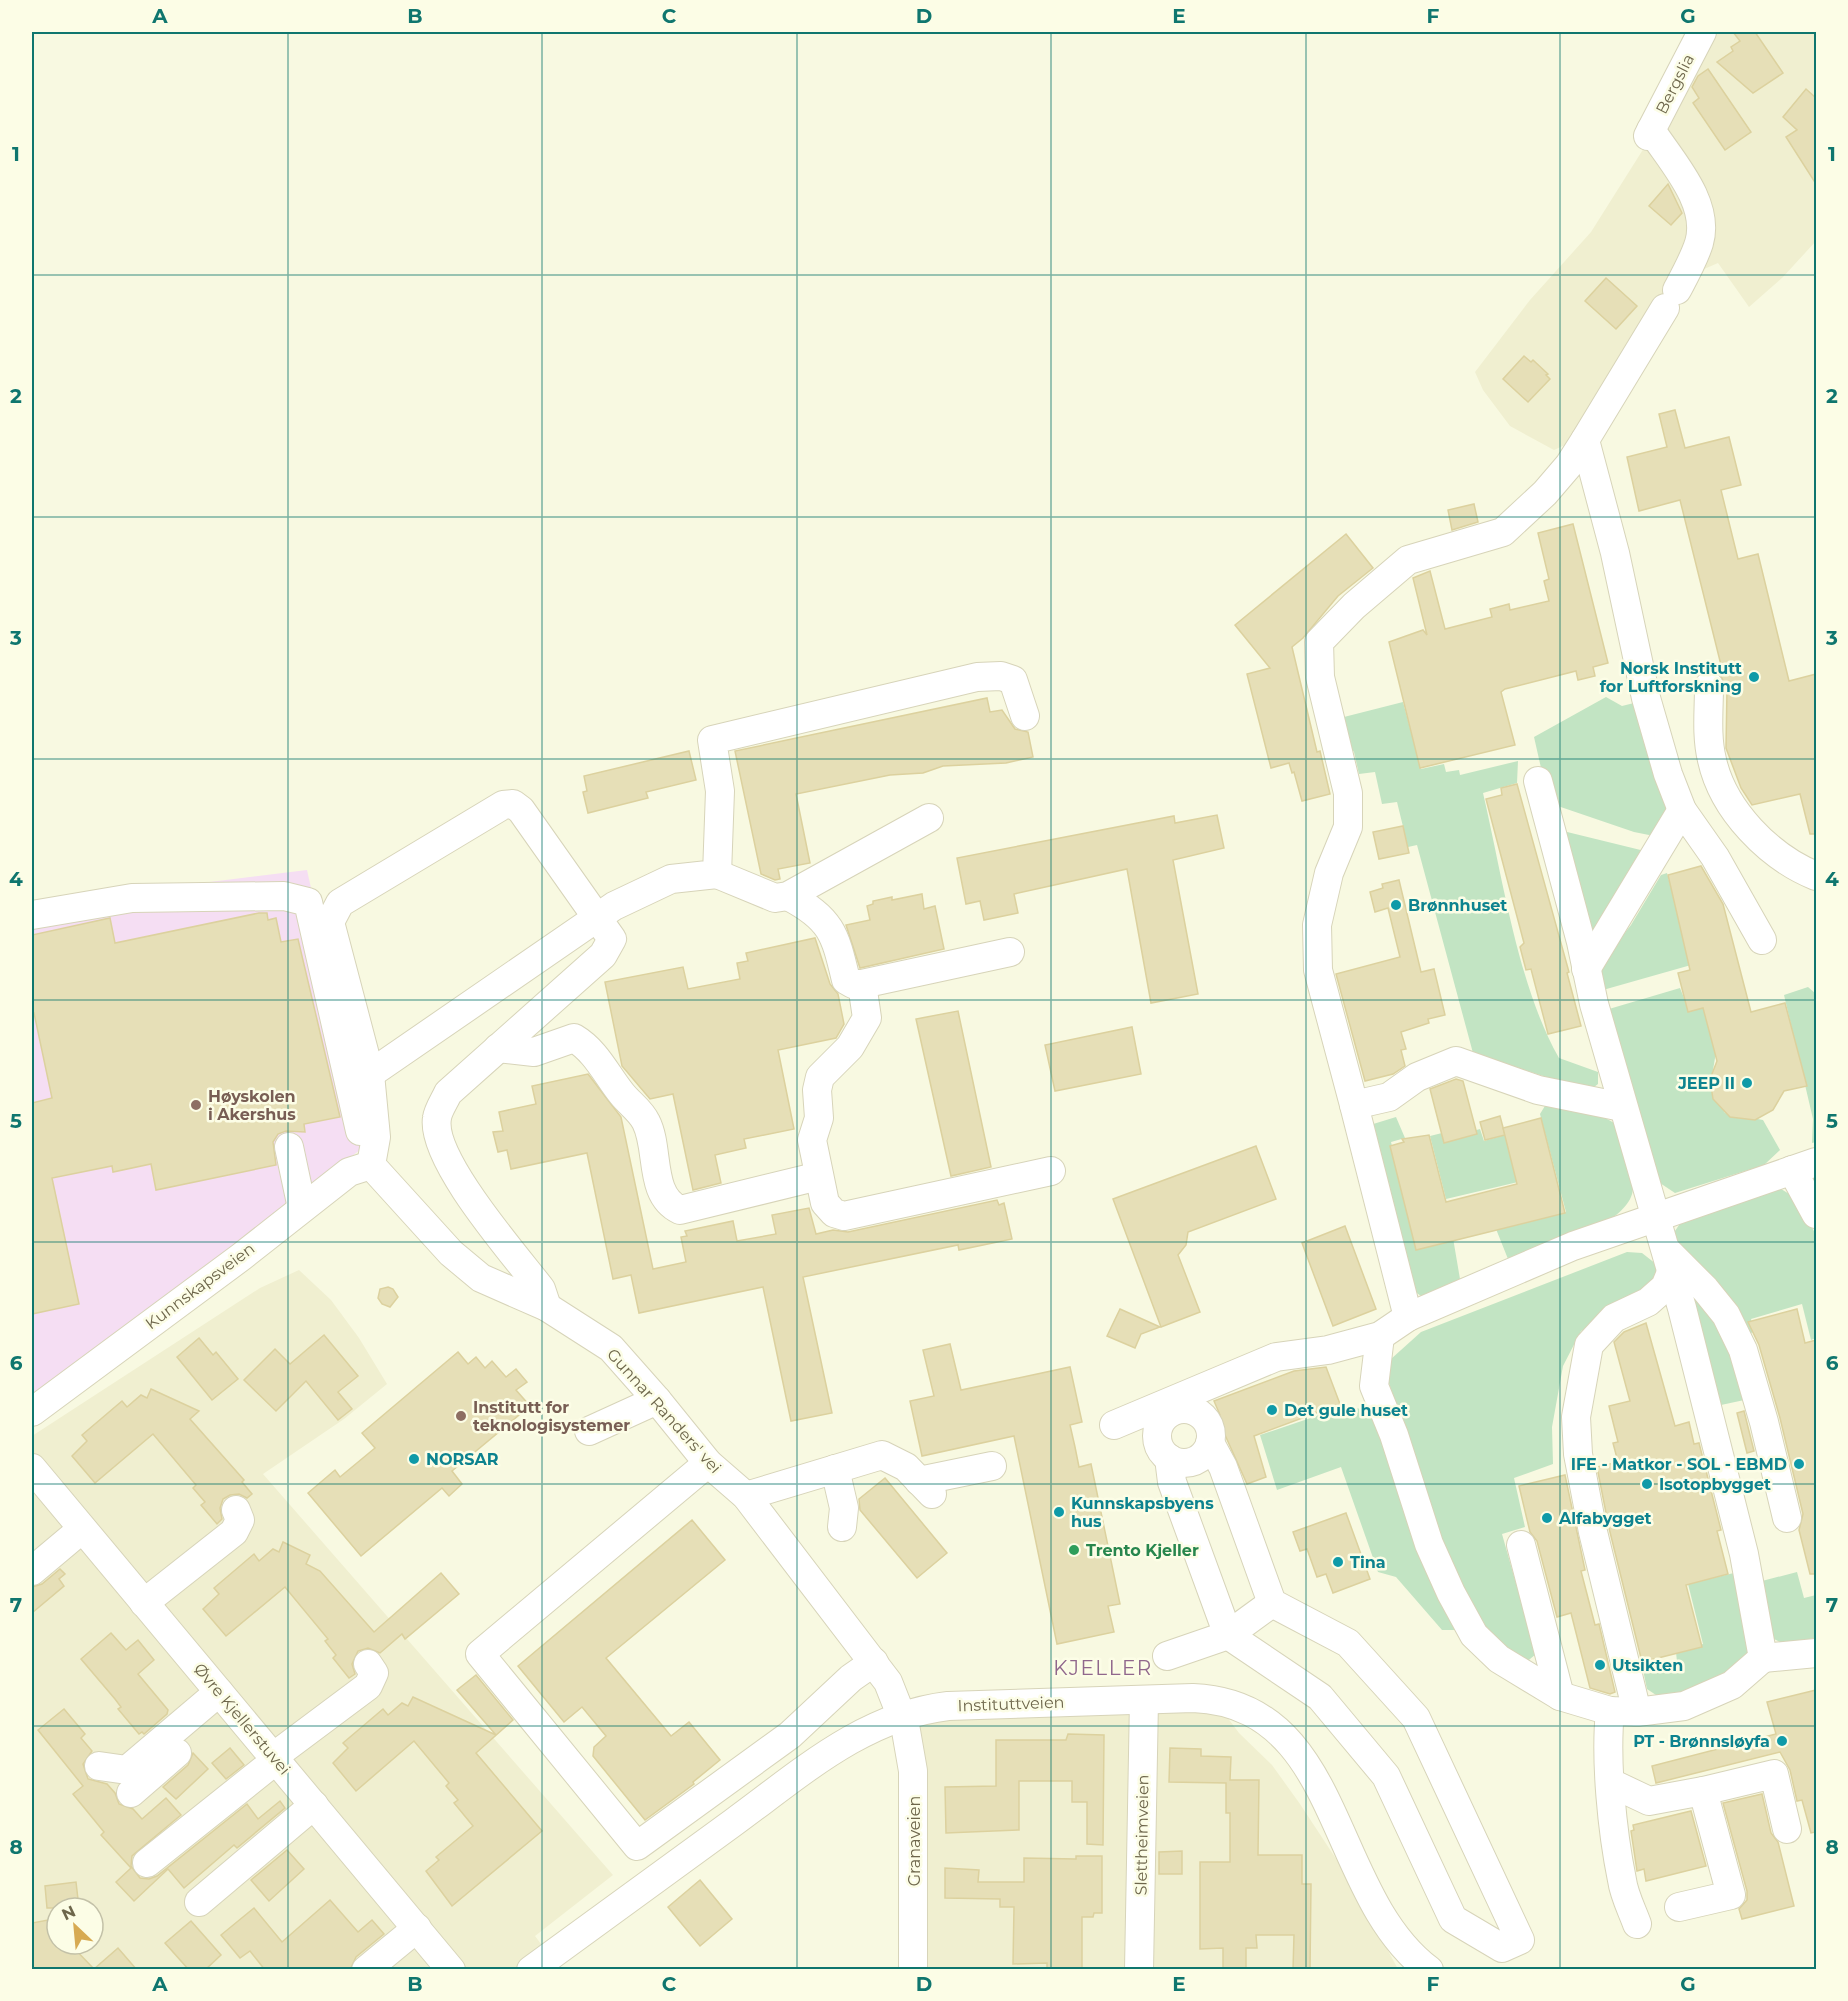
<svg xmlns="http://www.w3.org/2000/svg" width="1848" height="2001" font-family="Montserrat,sans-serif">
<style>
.residential{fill:#f0efd0;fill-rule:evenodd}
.education{fill:#f5def3}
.green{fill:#c2e4c3}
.building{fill:#e6dfb7;stroke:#dcd19e;stroke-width:1.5}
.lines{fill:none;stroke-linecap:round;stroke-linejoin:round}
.minor-casing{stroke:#d7d4b9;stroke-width:30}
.minor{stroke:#fff;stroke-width:28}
.grid{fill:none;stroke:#0f766e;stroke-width:1.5;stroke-opacity:0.55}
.culture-dot{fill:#0f9aa8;stroke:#fcfde6;stroke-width:2}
.education-dot{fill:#8d6e63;stroke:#fcfde6;stroke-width:2}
.leisure-dot{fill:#2e9e5b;stroke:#fcfde6;stroke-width:2}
.labels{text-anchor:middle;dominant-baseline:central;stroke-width:5;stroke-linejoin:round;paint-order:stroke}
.street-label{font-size:16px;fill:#6d664b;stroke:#fcfde6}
.culture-label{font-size:16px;font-weight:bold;fill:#0d838f;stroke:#fcfde6;text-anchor:start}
.education-label{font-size:16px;font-weight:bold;fill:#785e54;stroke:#fcfde6;text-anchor:start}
.leisure-label{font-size:16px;font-weight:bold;fill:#27864d;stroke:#fcfde6;text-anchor:start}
.quarter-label{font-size:20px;letter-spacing:1.5px;fill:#90678c;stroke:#fcfde6}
.neatline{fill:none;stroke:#0f766e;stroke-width:2}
.grid-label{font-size:20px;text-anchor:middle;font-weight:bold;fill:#0f766e}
</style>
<rect width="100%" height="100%" fill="#f8f9e1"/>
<g class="residential">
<polygon points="1699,32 1816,32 1816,241 1783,277 1749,307 1718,263 1688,276 1578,439 1554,450 1510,426 1483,390 1475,372 1530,300 1591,232 1649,140"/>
<path d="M299,1270L331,1300L359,1338L387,1384L344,1419L263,1474L613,1875L535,1936L560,1969L32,1970V1436L260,1288ZM57,1908H93V1944H57Z"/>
<polygon points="1212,1697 1239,1733 1272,1765 1300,1804 1346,1874 1398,1969 912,1970 914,1711"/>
</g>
<polygon class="education" points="307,870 368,1144 32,1396 32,904"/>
<g class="green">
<polygon points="1606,697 1622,706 1642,701 1667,803 1664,838 1634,832 1549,803 1534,737"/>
<path d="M1403,702L1421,769L1444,764L1446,772L1459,770L1460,775L1518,761L1517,783L1483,793C1502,874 1518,987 1559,1058L1598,1072V1084L1589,1091L1473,1053L1417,845L1408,847L1397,802L1382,804L1375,772L1359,774L1354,752L1341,735L1340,718Z"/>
<polygon points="1559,830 1661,855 1592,953"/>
<polygon points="1667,873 1691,965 1603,990 1597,968 1631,925 1661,875"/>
<polygon points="1808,987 1816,994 1816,1142 1812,1143 1813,1119 1784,995"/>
<polygon points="1680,988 1688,1008 1702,1003 1716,1052 1710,1088 1725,1113 1763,1120 1780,1150 1764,1165 1675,1193 1654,1179 1609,1009"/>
<path d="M1548,1101L1589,1109L1616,1124C1621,1144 1632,1167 1633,1187C1634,1225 1539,1252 1510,1264L1496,1229L1566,1212L1540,1114Z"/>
<polygon points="1396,1117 1405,1138 1391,1142 1417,1246 1453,1238 1460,1279 1421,1296 1407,1286 1370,1125"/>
<polygon points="1480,1129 1484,1141 1505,1135 1518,1182 1446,1199 1430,1136 1442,1133 1444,1139"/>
<polygon points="1775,1185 1797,1199 1816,1235 1816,1338 1811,1340 1802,1304 1751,1319 1754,1332 1744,1335 1674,1246 1673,1234 1683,1219"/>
<polygon points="1627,1252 1642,1253 1656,1264 1656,1285 1581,1331 1563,1366 1552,1427 1553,1464 1514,1478 1525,1527 1502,1534 1536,1654 1524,1664 1476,1620 1455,1584 1387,1377 1391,1359 1421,1332"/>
<polygon points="1691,1273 1705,1289 1749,1399 1707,1408"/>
<polygon points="1343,1407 1373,1410 1456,1630 1442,1630 1396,1577 1378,1572 1341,1467 1277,1490 1260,1435"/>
<path d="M1738,1572C1742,1590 1751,1612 1752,1631C1752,1680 1698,1687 1662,1699L1647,1689L1643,1670L1677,1662L1676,1652L1703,1644L1688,1584Z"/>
<polygon points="1797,1572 1804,1598 1816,1595 1816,1638 1782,1643 1772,1638 1762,1581"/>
</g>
<g class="building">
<polygon points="1733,32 1755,32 1783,73 1753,93 1717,62 1733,51 1731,47 1740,41"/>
<polygon points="1708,69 1751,132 1725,150 1693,103 1699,98 1692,87 1698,76"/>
<polygon points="1806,89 1816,98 1816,184 1786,137 1797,130 1783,117"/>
<polygon points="1668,184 1682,213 1671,225 1649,206"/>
<polygon points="1606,278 1637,306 1616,329 1585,301"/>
<polygon points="1524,356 1531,362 1533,360 1548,374 1546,375 1550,379 1528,402 1503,379"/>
<polygon points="1675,410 1685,448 1729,437 1741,485 1721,490 1738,559 1758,554 1789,681 1816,674 1816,834 1810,834 1800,794 1752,805 1741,788 1726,748 1727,689 1720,674 1723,673 1680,500 1639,511 1627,457 1667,447 1659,414"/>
<polygon points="1474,504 1478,522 1452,530 1448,510"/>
<polygon points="1573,524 1608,663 1593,667 1595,676 1578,680 1576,671 1505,689 1501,692 1515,745 1420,768 1389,642 1423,630 1427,635 1413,578 1430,571 1445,629 1492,617 1490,609 1509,604 1510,610 1549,601 1544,581 1549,579 1538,533"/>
<polygon points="1346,534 1373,568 1338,596 1303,638 1292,647 1317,752 1320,751 1330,794 1302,801 1294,772 1292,773 1289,763 1271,768 1247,674 1270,668 1235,625"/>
<polygon points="987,698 990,712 1002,710 1015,729 1028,732 1033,757 1006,763 943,766 923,773 890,775 796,794 810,863 778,869 780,879 775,880 761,874 735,751"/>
<polygon points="689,751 696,780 646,792 648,798 588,813 583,792 587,791 584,776"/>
<polygon points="1517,784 1569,972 1567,973 1581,1026 1548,1034 1531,969 1526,970 1520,947 1524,943 1486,799 1502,795 1501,788"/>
<polygon points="1217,815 1224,848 1173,860 1198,994 1151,1003 1127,869 1014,894 1018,913 984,920 980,901 966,904 957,858 1174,816 1175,823"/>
<polygon points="1403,826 1409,853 1379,859 1373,832"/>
<polygon points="1701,866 1723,904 1751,1012 1785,1003 1807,1086 1784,1091 1773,1110 1755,1120 1730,1117 1713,1099 1710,1079 1717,1061 1703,1008 1688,1012 1678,973 1690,970 1668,875"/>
<polygon points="1399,880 1421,972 1434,969 1445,1015 1428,1019 1429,1023 1401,1032 1406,1049 1401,1050 1405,1066 1393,1074 1365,1081 1336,974 1400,957 1388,908 1375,912 1370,892 1383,888 1382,884"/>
<polygon points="922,894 924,909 935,906 944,949 860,968 846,925 870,920 867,906 873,904 873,901 892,897 892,900"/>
<polygon points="259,913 267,913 268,920 276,918 281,942 298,939 340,1117 304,1124 305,1132 286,1131 278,1134 273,1142 276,1165 156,1190 151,1164 113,1172 112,1166 52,1178 79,1304 32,1314 32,1103 52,1098 34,1013 32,1014 32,935 110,918 115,943"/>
<polygon points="815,938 830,984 838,994 844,1024 836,1038 778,1050 794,1129 744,1139 746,1148 715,1155 721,1183 693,1190 673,1094 650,1099 622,1066 605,982 683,967 688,989 740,979 737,963 748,961 746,953"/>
<polygon points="958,1011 991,1167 951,1176 916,1019"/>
<polygon points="1132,1027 1141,1074 1055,1091 1045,1045"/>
<polygon points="588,1074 621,1117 653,1269 686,1262 681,1237 687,1236 685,1231 733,1221 737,1241 776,1234 772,1215 809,1208 816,1234 833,1230 848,1232 997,1200 999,1205 1004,1203 1012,1239 959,1250 958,1245 803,1277 832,1413 791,1421 763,1287 639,1313 631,1275 613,1279 587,1153 511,1169 507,1150 498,1152 493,1132 503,1131 499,1112 536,1104 532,1086"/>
<polygon points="1456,1079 1463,1081 1477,1134 1444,1143 1430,1089"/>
<polygon points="1500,1116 1505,1135 1485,1140 1480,1122"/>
<polygon points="1541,1118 1565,1213 1416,1250 1390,1146 1404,1142 1402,1139 1429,1135 1446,1202 1517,1184 1503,1128"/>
<polygon points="1256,1146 1276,1199 1188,1232 1186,1245 1178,1255 1200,1312 1161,1327 1113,1199"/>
<polygon points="1345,1226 1376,1309 1333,1326 1302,1243"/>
<polygon points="388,1287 393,1289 398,1297 390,1307 382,1304 378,1298 380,1289"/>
<polygon points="1120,1309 1160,1327 1141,1334 1135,1348 1107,1336"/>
<polygon points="1797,1309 1805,1343 1816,1340 1816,1574 1810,1574 1799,1530 1803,1514 1780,1418 1759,1345 1748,1322"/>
<polygon points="1646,1323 1675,1426 1689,1422 1694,1444 1699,1443 1721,1530 1717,1531 1728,1574 1686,1585 1702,1647 1642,1662 1609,1528 1597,1467 1618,1462 1613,1443 1618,1442 1609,1406 1630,1401 1614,1342 1624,1332"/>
<polygon points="324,1335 358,1376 338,1392 352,1409 338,1420 306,1381 276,1411 244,1380 275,1349 290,1364"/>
<polygon points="199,1338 213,1355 216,1352 238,1379 212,1400 177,1357"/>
<polygon points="950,1344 961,1390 1070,1367 1082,1422 1070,1425 1075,1447 1079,1467 1091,1464 1120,1604 1108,1606 1114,1632 1057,1644 1014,1436 922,1456 910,1401 934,1396 923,1350"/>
<polygon points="458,1352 468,1364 476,1357 485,1368 492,1361 506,1377 516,1369 527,1382 516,1390 530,1406 452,1471 462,1484 449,1496 442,1488 361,1556 308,1493 335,1470 340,1477 375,1448 362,1433"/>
<polygon points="1326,1367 1340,1404 1254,1436 1266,1477 1247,1484 1225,1435 1216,1428 1212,1418 1220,1415 1214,1401 1294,1371"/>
<polygon points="151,1389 199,1411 190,1419 244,1480 242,1482 252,1494 247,1498 239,1494 230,1495 223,1499 220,1508 222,1519 217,1524 201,1505 205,1502 193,1488 196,1485 153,1434 95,1483 72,1456 87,1441 82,1435 122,1401 127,1407 141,1395 147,1398"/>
<polygon points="1744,1411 1754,1451 1747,1453 1737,1413"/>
<polygon points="1565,1475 1585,1570 1581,1571 1595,1625 1599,1624 1615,1692 1610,1694 1590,1688 1571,1613 1557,1617 1537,1541 1530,1532 1519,1486"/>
<polygon points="885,1478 947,1553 917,1578 860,1510 859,1499"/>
<polygon points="1346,1513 1370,1579 1333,1593 1326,1574 1317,1577 1307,1549 1300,1551 1293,1532"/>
<polygon points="692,1520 725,1560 606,1658 671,1736 689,1722 720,1760 693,1782 694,1784 645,1820 593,1756 594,1747 606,1736 582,1707 564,1722 518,1666"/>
<polygon points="283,1542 310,1555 306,1564 320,1571 374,1632 441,1573 459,1594 405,1639 402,1634 380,1653 368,1648 358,1651 352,1664 355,1674 349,1678 333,1658 336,1655 325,1641 328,1639 285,1587 226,1636 203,1609 219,1594 214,1588 254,1554 259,1561 273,1549 279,1552"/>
<polygon points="60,1569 65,1574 59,1579 64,1586 32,1613 32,1587 42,1584"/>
<polygon points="111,1633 126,1650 138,1640 154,1660 138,1674 168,1710 167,1714 144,1734 142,1732 139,1734 118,1709 121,1707 115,1699 81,1659"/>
<polygon points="476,1675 513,1720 476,1753 542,1831 452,1906 426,1871 439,1860 436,1857 473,1826 454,1803 458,1800 446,1786 449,1783 414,1741 356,1791 333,1763 348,1748 343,1743 383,1709 388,1715 402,1703 408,1706 413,1697 496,1735 457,1690"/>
<polygon points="1816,1690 1816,1832 1811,1833 1802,1800 1797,1801 1790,1770 1780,1752 1656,1783 1652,1766 1776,1734 1767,1702"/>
<polygon points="64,1709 85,1734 81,1738 92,1751 83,1764 88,1779 107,1784 115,1793 119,1804 133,1809 142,1819 166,1798 181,1815 132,1856 131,1866 140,1878 149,1879 157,1876 247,1804 258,1819 280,1801 285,1808 237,1848 234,1845 184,1888 168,1869 134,1901 116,1882 131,1868 101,1835 104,1832 73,1794 83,1786 38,1730"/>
<polygon points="1068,1734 1104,1735 1103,1845 1087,1844 1087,1802 1072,1802 1072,1781 1019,1781 1019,1830 946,1833 945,1787 996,1786 996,1740 1066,1740"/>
<polygon points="230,1748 244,1765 226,1779 212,1763"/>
<polygon points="1170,1748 1201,1749 1201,1756 1231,1757 1230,1780 1259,1780 1258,1855 1302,1855 1302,1884 1311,1884 1310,1970 1293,1970 1294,1935 1256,1935 1257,1948 1246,1948 1246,1970 1223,1970 1223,1948 1200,1949 1200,1862 1230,1862 1230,1813 1226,1813 1226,1783 1169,1782"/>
<polygon points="193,1753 208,1769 176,1799 163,1787 188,1765"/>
<polygon points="1762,1794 1771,1833 1778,1842 1794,1906 1742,1919 1739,1909 1747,1900 1747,1891 1723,1803"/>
<polygon points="1691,1811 1706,1866 1646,1881 1644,1869 1637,1871 1631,1831 1634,1830 1633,1825"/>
<polygon points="287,1850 304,1869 269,1901 251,1880"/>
<polygon points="1182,1851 1182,1874 1159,1874 1159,1852"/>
<polygon points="1076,1856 1102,1856 1102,1913 1094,1913 1093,1917 1082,1917 1082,1970 1047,1970 1047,1963 1013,1964 1014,1907 1000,1907 1000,1899 945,1898 945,1868 979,1870 978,1882 1024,1882 1024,1858 1076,1859"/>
<polygon points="700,1880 732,1919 700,1946 668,1907"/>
<polygon points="76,1882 79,1908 47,1908 45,1886"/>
<polygon points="330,1900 358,1932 372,1920 384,1934 356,1957 350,1970 265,1970 250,1951 240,1958 221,1935 254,1908 282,1942"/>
<polygon points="48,1920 57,1930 57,1944 70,1944 94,1969 118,1948 137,1970 32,1970 32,1923"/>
<polygon points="191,1921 221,1955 205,1970 189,1970 165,1943"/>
</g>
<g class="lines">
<defs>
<g id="minor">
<path d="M1651,130C1671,161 1711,203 1699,243C1694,259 1685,275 1677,290"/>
<polyline points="1648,136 1702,32"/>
<polyline points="1665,308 1585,440 1615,553 1646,698 1668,774 1682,810 1715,857 1762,940"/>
<polyline points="1585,440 1569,465 1545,493 1503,532 1408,560 1354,606 1319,642 1320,677 1348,793 1348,827 1329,873 1317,925 1318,970 1354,1105 1389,1097 1417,1077 1456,1061 1538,1090 1622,1107"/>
<path d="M1709,686C1709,710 1706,736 1712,760C1723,810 1769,857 1816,876"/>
<polyline points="717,874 775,898 788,896 929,818"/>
<path d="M788,896C832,919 835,934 846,980L853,984H862"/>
<polyline points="32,915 132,898 284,896 308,902 360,1131"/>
<polyline points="1010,952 862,984 867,1018 850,1047 820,1077 817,1090 819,1118 812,1140 825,1203 834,1213 844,1216 1051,1171"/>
<polyline points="1586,969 1682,810"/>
<path d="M498,1048L534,1052L574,1038C596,1051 606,1074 622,1094C629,1103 641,1111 646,1122C660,1149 648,1195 680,1210L819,1176"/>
<polyline points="370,1074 614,906 671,879 717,874 720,791 712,740 977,677 1001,676 1013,680 1025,716"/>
<polyline points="1354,1105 1408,1317"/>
<polyline points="289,1147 302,1208"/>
<path d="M371,1165L376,1137L370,1074L330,922L340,903L503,805L513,804L521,810L612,939L603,955L448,1093C445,1100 438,1110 437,1118C430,1159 515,1255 541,1289L547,1307"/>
<polyline points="371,1165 451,1253 481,1278 547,1307 611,1348 657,1400 708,1463 746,1496 888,1682 905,1725 913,1771 913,1970"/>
<polyline points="1792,1170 1816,1214"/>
<polyline points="1667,1251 1705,1289 1726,1315 1743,1350 1764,1422 1787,1518"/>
<polyline points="1380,1336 1374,1386 1394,1435 1429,1544 1451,1593 1474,1635 1499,1659 1560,1696 1610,1711 1637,1712 1684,1706 1732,1685 1763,1658 1744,1554 1682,1308 1594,1004 1581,942 1538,781"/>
<circle cx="1184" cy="1436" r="27"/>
<polyline points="32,1412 241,1257 349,1172 371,1165"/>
<polyline points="1114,1425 1276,1357 1328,1350 1380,1336 1408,1317 1573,1246 1816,1162"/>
<polyline points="589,1431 657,1400"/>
<polyline points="1169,1458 1172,1482 1228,1635 1320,1697 1386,1776 1453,1919 1502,1948 1520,1940 1416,1718 1348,1643 1272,1603 1223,1467 1210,1443"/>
<polyline points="708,1463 480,1654 637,1846 790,1735 851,1678 874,1662"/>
<polyline points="32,1468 451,1970"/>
<polyline points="835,1469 844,1508 842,1527"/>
<polyline points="919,1481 992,1466"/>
<polyline points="746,1496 882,1455 906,1467 932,1494"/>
<polyline points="1521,1545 1560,1696"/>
<polyline points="32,1571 82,1529"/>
<polyline points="144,1603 234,1532 240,1520 236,1510"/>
<polyline points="1167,1656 1228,1635 1272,1603"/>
<polyline points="1763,1658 1816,1653"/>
<path d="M1610,1711C1605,1760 1612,1831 1622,1880C1624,1895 1632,1910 1637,1924"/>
<polyline points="1637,1712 1593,1532 1578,1454 1576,1417 1589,1345 1614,1318 1648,1302 1665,1287 1672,1270"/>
<polyline points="273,1757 368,1686 374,1673 368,1664"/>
<polyline points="99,1766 127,1770 219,1692"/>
<polyline points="1611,1783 1649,1801 1703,1791 1731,1895 1679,1907"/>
<polyline points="1703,1791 1774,1774 1787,1829"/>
<polyline points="131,1793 177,1753"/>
<polyline points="147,1863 276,1760"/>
<polyline points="199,1902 314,1805"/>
<polyline points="366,1970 417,1928"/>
<path d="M531,1970C599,1921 666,1871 734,1822C801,1773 864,1716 948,1706L1193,1698C1344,1704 1327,1893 1429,1970"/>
<polyline points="1139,1970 1144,1700"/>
</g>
</defs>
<use href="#minor" class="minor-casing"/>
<use href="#minor" class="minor"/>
</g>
<path class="grid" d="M288,32V1970M542,32V1970M797,32V1970M1051,32V1970M1306,32V1970M1560,32V1970M32,275H1816M32,517H1816M32,759H1816M32,1000H1816M32,1242H1816M32,1484H1816M32,1726H1816"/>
<g class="culture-dot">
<circle cx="1754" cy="677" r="6"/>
<circle cx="1396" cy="905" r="6"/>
<circle cx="1747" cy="1083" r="6"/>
<circle cx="1272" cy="1410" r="6"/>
<circle cx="414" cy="1459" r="6"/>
<circle cx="1799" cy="1464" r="6"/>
<circle cx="1647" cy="1484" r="6"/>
<circle cx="1059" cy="1512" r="6"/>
<circle cx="1547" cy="1518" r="6"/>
<circle cx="1338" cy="1562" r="6"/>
<circle cx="1600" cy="1665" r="6"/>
<circle cx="1782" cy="1741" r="6"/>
</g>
<g class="education-dot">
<circle cx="196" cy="1105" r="6"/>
<circle cx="461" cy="1416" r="6"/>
</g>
<circle class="leisure-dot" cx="1074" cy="1550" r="6"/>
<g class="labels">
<g class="street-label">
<text transform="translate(1675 84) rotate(-63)">Bergslia</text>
<text transform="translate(200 1286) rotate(-37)">Kunnskapsveien</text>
<text transform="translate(664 1411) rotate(48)">Gunnar Randers' vei</text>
<text transform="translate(1011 1704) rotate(-2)">Instituttveien</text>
<text transform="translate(242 1719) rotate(50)">Øvre Kjellerstuvei</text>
<text transform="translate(1142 1835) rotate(-89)">Slettheimveien</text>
<text transform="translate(914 1841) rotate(-90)">Granaveien</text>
</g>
<g class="culture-label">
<text x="1742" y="668" text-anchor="end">Norsk Institutt<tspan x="1742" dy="18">for Luftforskning</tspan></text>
<text x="1408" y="905">Brønnhuset</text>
<text x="1735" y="1083" text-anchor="end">JEEP II</text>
<text x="1284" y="1410">Det gule huset</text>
<text x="426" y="1459">NORSAR</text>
<text x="1787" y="1464" text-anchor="end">IFE - Matkor - SOL - EBMD</text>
<text x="1659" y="1484">Isotopbygget</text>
<text x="1071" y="1503">Kunnskapsbyens<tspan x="1071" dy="18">hus</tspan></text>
<text x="1559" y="1518">Alfabygget</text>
<text x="1350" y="1562">Tina</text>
<text x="1612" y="1665">Utsikten</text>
<text x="1770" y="1741" text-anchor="end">PT - Brønnsløyfa</text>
</g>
<g class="education-label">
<text x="208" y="1096">Høyskolen<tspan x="208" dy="18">i Akershus</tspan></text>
<text x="473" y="1407">Institutt for<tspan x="473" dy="18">teknologisystemer</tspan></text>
</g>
<g class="leisure-label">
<text x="1086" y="1550">Trento Kjeller</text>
</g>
<g class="quarter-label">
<text x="1103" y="1668">KJELLER</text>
</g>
</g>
<rect width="1848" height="2001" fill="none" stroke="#fcfde6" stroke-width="66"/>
<g transform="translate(75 1926) rotate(334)"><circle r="28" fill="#fcfde6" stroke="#c3c1a8" stroke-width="1.5"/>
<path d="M0-4.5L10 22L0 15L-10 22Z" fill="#d7aa52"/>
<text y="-9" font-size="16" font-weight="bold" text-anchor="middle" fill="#6d664b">N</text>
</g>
<rect x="33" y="33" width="1782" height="1935" class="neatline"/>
<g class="grid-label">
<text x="160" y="23">A</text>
<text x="415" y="23">B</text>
<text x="669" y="23">C</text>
<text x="924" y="23">D</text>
<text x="1179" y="23">E</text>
<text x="1433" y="23">F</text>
<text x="1688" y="23">G</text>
<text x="16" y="161">1</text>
<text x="1832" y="161">1</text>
<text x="16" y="403">2</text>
<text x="1832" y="403">2</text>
<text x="16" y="645">3</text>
<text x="1832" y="645">3</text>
<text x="16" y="886">4</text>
<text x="1832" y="886">4</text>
<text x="16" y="1128">5</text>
<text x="1832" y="1128">5</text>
<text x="16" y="1370">6</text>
<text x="1832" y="1370">6</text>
<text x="16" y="1612">7</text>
<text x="1832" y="1612">7</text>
<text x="16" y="1854">8</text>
<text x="1832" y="1854">8</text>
<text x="160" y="1991">A</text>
<text x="415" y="1991">B</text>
<text x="669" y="1991">C</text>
<text x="924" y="1991">D</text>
<text x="1179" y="1991">E</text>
<text x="1433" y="1991">F</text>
<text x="1688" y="1991">G</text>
</g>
</svg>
